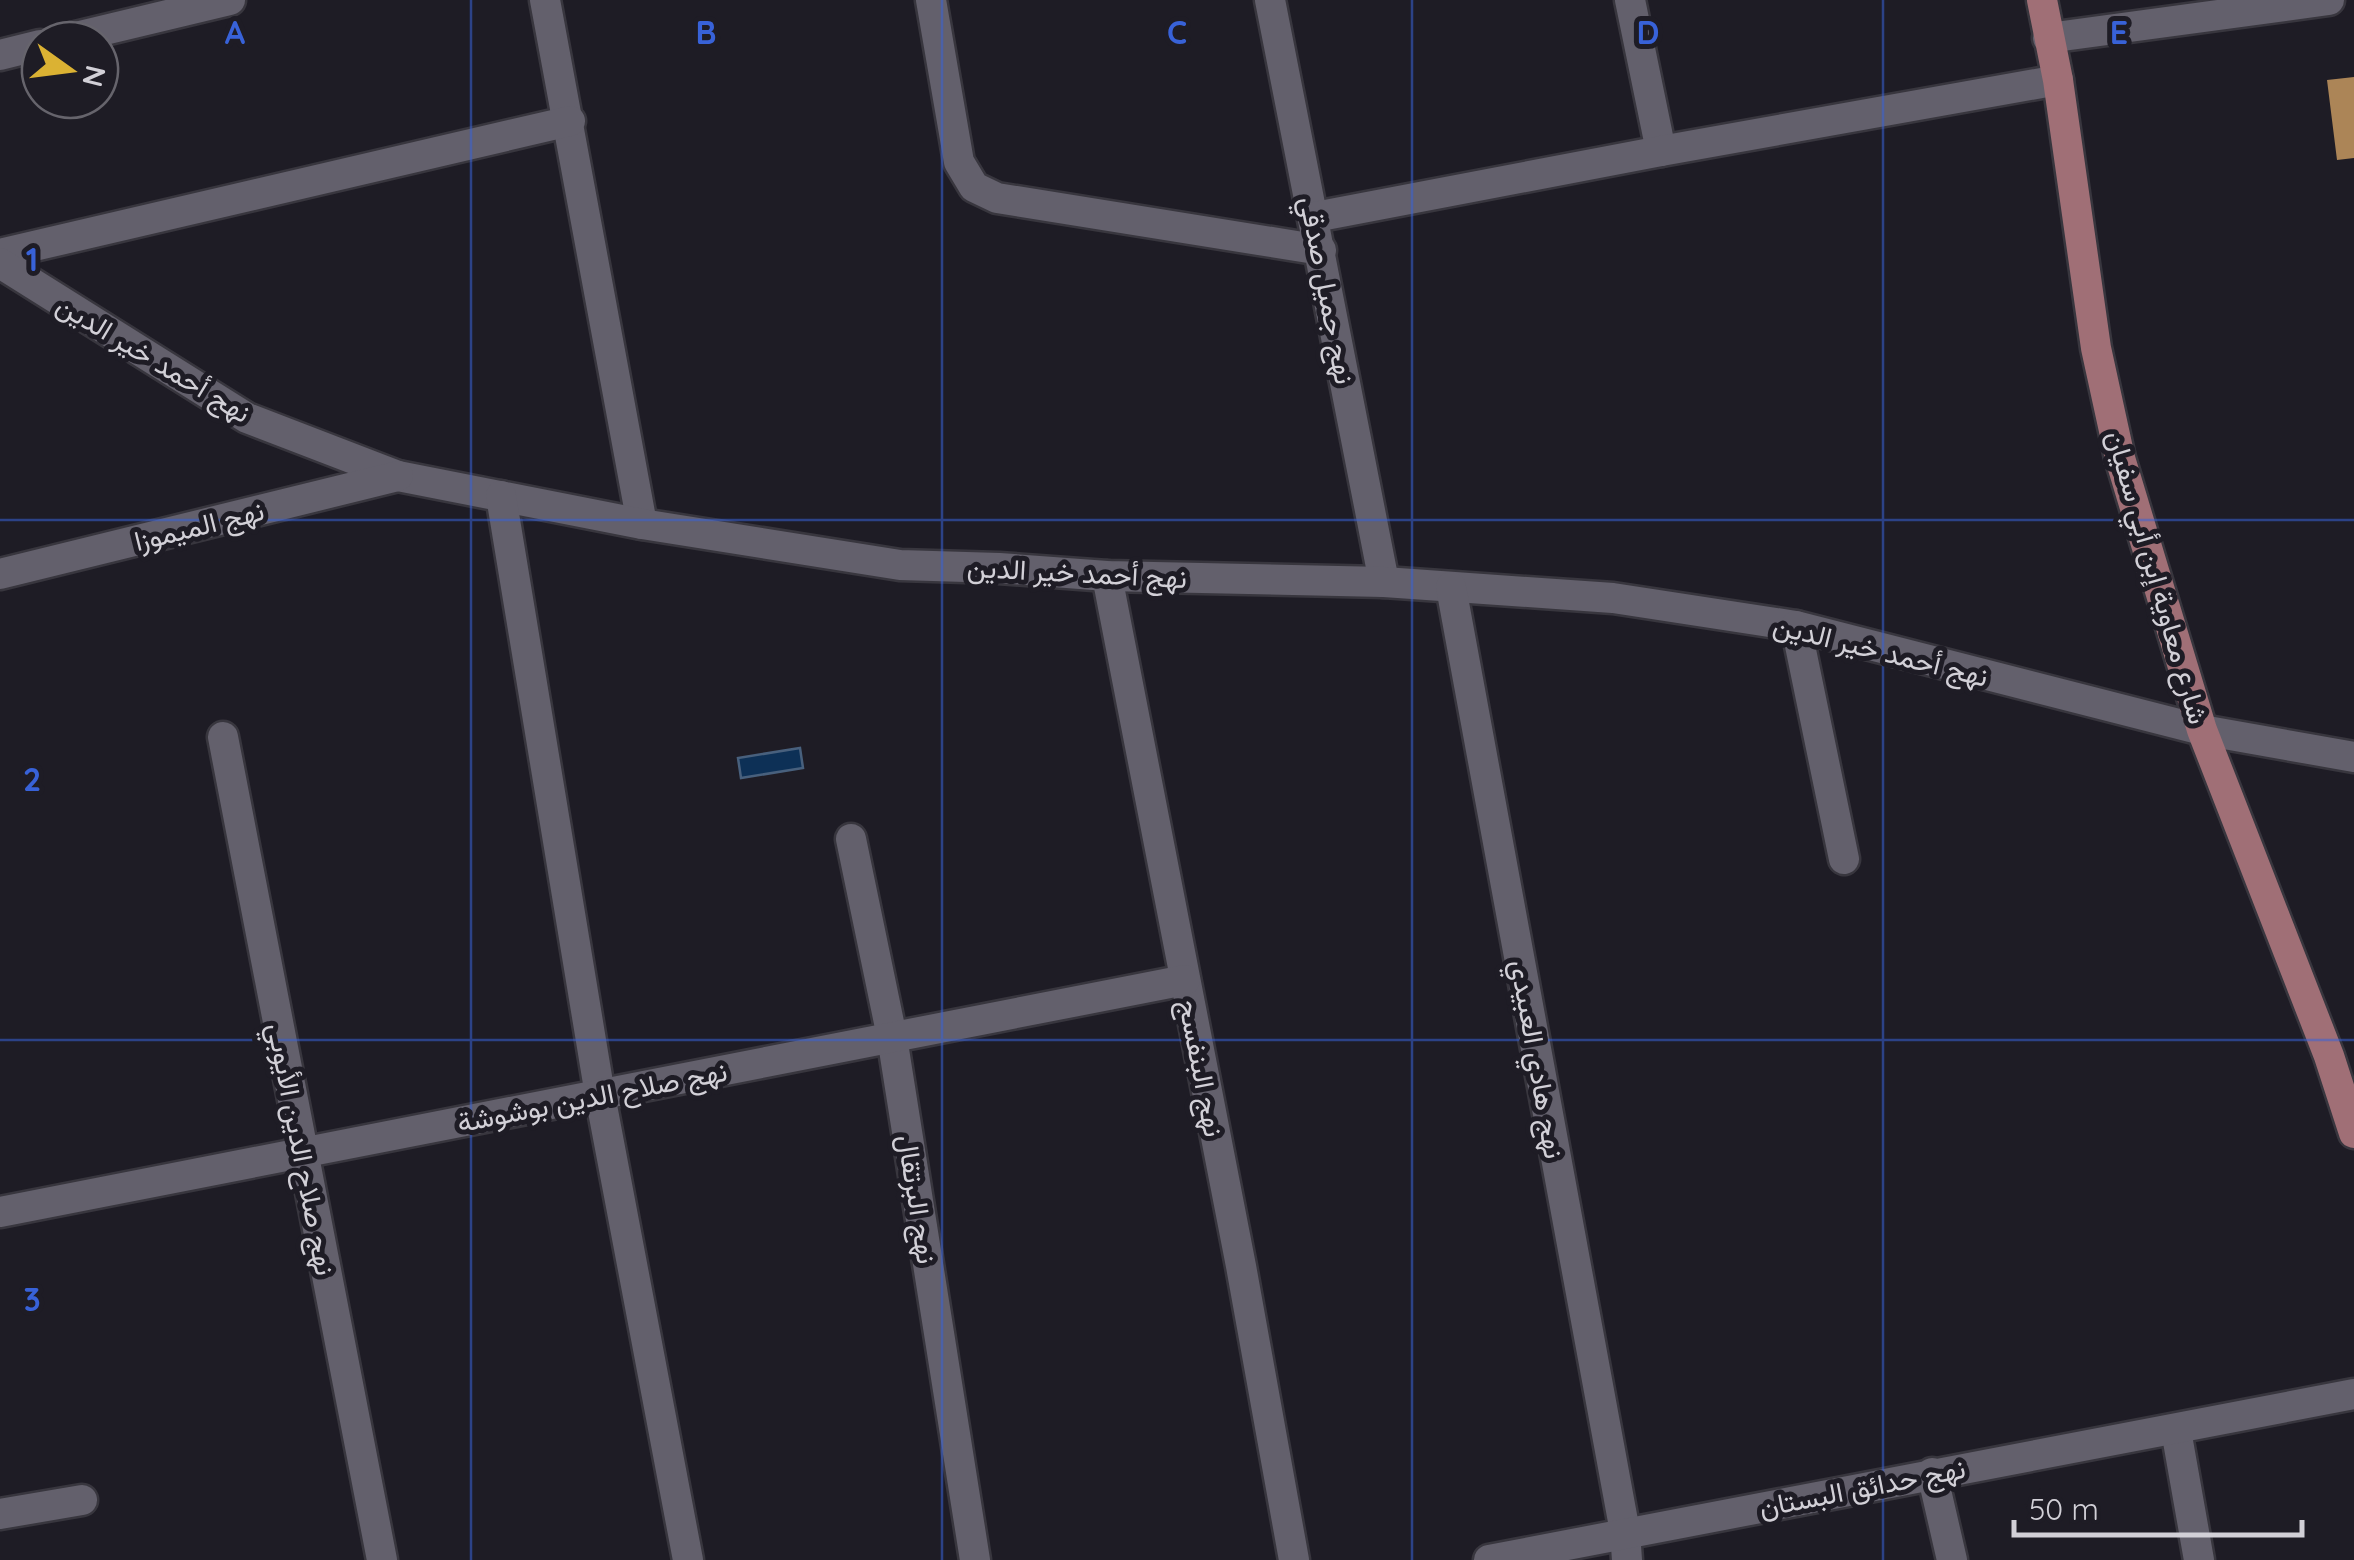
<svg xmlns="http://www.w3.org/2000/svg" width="2354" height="1560" font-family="Quicksand,Vazirmatn,sans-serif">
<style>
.water{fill:#0d3056;stroke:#48607d;stroke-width:2.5}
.building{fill:#ac8557}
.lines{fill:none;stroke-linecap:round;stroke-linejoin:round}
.minor-casing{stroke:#38363e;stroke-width:35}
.major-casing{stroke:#38363e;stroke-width:35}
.minor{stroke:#63606c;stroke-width:30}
.major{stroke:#a06f76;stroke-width:30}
.grid{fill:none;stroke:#3862d8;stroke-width:2.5;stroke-opacity:0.55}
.labels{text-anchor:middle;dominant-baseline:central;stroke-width:10;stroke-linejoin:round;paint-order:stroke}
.street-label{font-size:28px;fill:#d2d0d7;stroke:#1e1c25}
.grid-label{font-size:32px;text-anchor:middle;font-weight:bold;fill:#3862d8;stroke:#1e1c25;stroke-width:10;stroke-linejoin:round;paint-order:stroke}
</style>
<rect width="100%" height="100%" fill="#1e1c25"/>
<polygon class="water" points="800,748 803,768 741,778 738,758"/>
<polygon class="building" points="2354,77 2354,158 2337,160 2327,80"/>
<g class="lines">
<defs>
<g id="minor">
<polyline points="545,0 642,524"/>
<polyline points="931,0 959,162 974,187 997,198 1321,250"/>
<polyline points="1270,0 1384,582"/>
<polyline points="1630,0 1661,151"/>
<polyline points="2048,38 2329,0"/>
<polyline points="63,40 230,0"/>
<polyline points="0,55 40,45"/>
<polyline points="1315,217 1661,151 2058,80"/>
<polyline points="0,254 570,121"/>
<polyline points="0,263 247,418 398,476 642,524 900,565 999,568 1107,576 1384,582 1613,598 1796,626 2202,730 2354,757"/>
<polyline points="501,496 600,1095 688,1560"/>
<polyline points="0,574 398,476"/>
<polyline points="1107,576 1241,1266 1294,1560"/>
<polyline points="1451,587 1625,1532 1627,1560"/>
<polyline points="1796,626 1844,859"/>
<polyline points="223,737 382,1560"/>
<polyline points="851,839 892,1037 975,1560"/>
<polyline points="0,1212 1185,980"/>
<polyline points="2176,1430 2199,1560"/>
<polyline points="1932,1473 1952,1560"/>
<polyline points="0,1514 82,1500"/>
<polyline points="1489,1560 2354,1394"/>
</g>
<polyline id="major" points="2042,0 2058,80 2096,348 2120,458 2202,730 2329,1056 2354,1133"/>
</defs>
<use href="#minor" class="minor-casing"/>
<use href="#major" class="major-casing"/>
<use href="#minor" class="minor"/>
<use href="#major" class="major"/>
</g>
<path class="grid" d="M471,0V1560M942,0V1560M1412,0V1560M1883,0V1560M0,520H2354M0,1040H2354"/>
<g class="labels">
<g class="street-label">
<text transform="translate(1328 290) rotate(79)">نهج جميل صدقي</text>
<text transform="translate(154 358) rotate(31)">نهج أحمد خير الدين</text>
<text transform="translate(199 525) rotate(-14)">نهج الميموزا</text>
<text transform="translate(1077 572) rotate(3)">نهج أحمد خير الدين</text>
<text transform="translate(2158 577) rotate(74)">شارع معاوية إبن أبي سفيان</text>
<text transform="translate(1881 650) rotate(14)">نهج أحمد خير الدين</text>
<text transform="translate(1538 1059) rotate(80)">نهج هادي العبيدي</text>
<text transform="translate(1202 1068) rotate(79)">نهج البنفسج</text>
<text transform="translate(592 1096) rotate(-11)">نهج صلاح الدين بوشوشة</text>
<text transform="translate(302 1149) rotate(79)">نهج صلاح الدين الأيوبي</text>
<text transform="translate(918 1199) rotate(81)">نهج البرتقال</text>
<text transform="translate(1862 1487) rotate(-11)">نهج حدائق البستان</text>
</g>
</g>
<g class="grid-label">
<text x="235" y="44">A</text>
<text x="706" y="44">B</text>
<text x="1177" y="44">C</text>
<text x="1648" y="44">D</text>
<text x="2119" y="44">E</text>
<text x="32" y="271">1</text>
<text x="32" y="791">2</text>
<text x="32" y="1311">3</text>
</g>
<g transform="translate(70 70) rotate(104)"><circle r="48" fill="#1e1c25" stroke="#66646c" stroke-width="2.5"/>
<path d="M0-8L18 38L0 25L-18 38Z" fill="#dbb233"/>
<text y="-15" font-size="28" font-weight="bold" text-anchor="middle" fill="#d2d0d7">N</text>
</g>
<path d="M2014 1520v15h288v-15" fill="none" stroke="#d2d0d7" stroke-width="5"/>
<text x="2029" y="1520" font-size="30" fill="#d2d0d7" stroke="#1e1c25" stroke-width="8" paint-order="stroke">50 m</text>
</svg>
